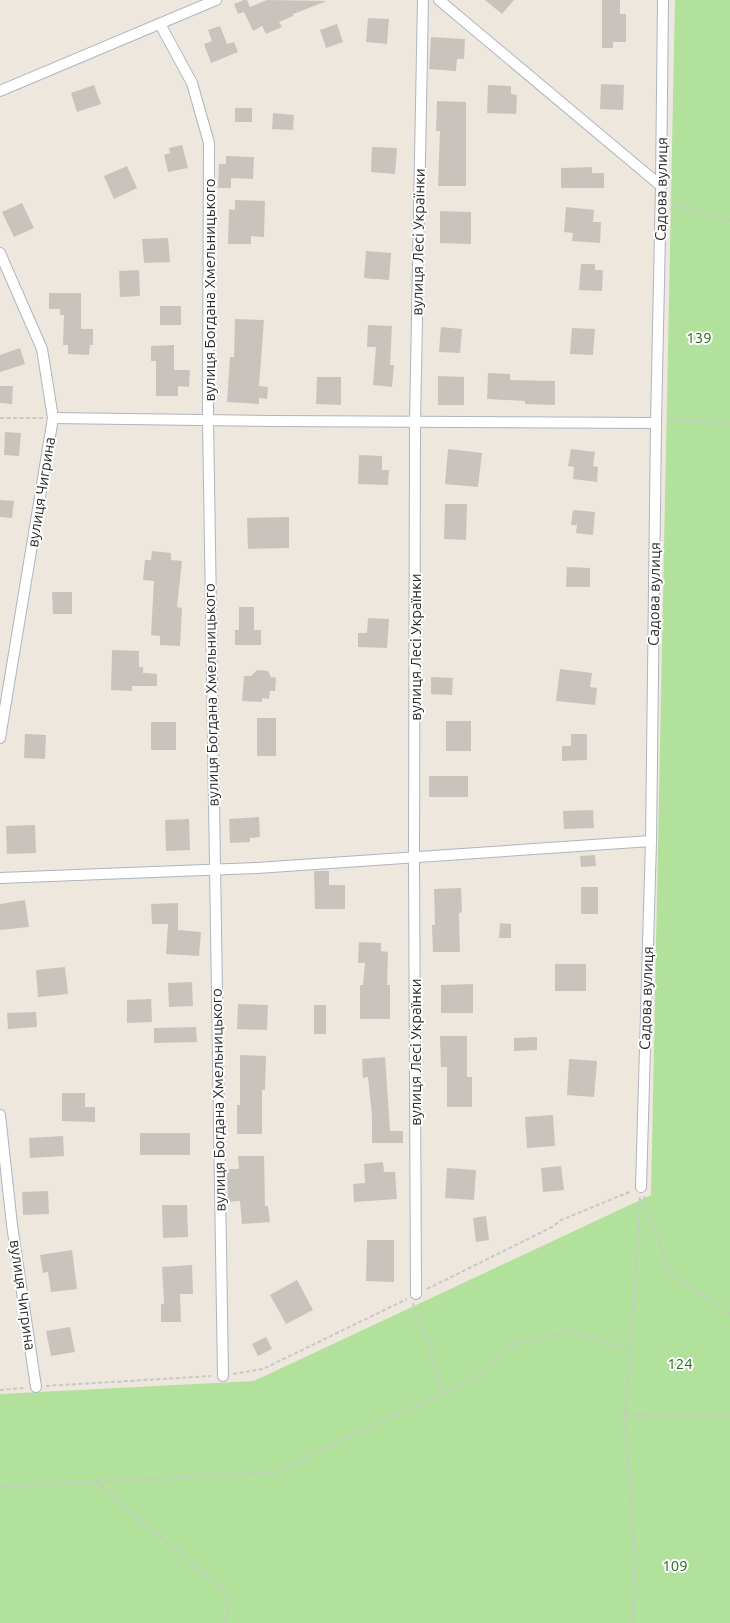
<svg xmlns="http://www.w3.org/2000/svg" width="730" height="1623" font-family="Ubuntu,sans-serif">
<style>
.green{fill:#b2e19c}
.building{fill:#c8c4bd}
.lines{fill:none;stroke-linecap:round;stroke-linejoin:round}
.street-casing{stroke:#b1b4be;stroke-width:12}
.path{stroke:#c8c8c8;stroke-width:2;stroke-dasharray:4 2.5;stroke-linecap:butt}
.street{stroke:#fff;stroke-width:10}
.labels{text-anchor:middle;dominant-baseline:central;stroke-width:4;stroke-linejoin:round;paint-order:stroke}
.street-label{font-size:15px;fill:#2b2b2b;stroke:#fff}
.park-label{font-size:15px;fill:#2a671d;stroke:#fff}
</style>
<rect width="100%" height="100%" fill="#ede7de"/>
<polygon class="green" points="675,0 730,0 730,1623 0,1623 0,1394 254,1381 651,1195"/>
<g class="building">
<polygon points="244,0 247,0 250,7 267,0 327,1 293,14 293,16 279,22 282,27 266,34 262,26 253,31 244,12 238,14 234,4"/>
<polygon points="485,0 514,0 502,14"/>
<polygon points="602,0 620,0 620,14 626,14 626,42 613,42 613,48 602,48"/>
<polygon points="368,18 389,19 387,44 366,42"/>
<polygon points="337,24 343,42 326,48 320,30"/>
<polygon points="220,26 227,44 234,42 238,52 211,63 204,44 212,41 208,30"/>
<polygon points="431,37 465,39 464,59 457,59 456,71 429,69"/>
<polygon points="601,84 624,85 623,110 600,109"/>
<polygon points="94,85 101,104 77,112 71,93"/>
<polygon points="488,85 511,86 511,94 517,95 516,114 487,113"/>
<polygon points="437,101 466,102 466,186 438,186 440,131 436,131"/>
<rect x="235" y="108" width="17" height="14"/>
<polygon points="273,113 294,115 293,130 272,129"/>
<polygon points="182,145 188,168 168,172 164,155 170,153 169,148"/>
<polygon points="372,147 397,148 395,174 371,172"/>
<polygon points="226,156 254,157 253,179 231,178 231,188 218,188 219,164 226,164"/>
<polygon points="127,166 137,188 114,199 104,176"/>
<polygon points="592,167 592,173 604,173 604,188 561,188 561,168"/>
<polygon points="235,200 265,201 264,237 251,236 251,244 228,244 229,209 235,210"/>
<polygon points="22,203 34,228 14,237 2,212"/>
<polygon points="566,207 594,210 593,222 601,222 600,243 572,241 573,233 564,232"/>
<polygon points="440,211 471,212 471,244 440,243"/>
<polygon points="168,238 170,262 144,263 142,239"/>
<polygon points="366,251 391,253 389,280 364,278"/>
<polygon points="581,264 595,264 595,270 603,270 602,291 579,290"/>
<polygon points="139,270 140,296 120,297 119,271"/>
<polygon points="49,293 81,293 81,329 93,329 93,345 90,345 89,355 68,354 68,345 63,345 64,315 60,315 60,309 49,309"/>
<rect x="160" y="306" width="21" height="19"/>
<polygon points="235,319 264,320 259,386 268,387 267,399 259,398 259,404 227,402 230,357 234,357"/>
<polygon points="368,325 392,326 390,365 394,365 392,387 373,385 376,347 367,347"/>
<polygon points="441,327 462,329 460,353 439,352"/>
<polygon points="572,328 595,329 593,355 570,354"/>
<polygon points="174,345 174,370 190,370 189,387 178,386 178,396 156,396 156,361 151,361 151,346"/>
<polygon points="20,348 25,364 0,372 0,355"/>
<polygon points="488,373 510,374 510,380 555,381 555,405 525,404 525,401 487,399"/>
<polygon points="438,376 464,377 464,405 438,405"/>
<polygon points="317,377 341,377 341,405 316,404"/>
<polygon points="0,386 13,386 12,404 0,403"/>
<polygon points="5,432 21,433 19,456 4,455"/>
<polygon points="448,449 482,453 478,487 445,484"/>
<polygon points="571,449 595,452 593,466 598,467 597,482 573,479 574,467 568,466"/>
<polygon points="359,455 382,456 382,470 389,470 388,485 358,484"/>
<polygon points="0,500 14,501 12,518 0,517"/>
<polygon points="445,504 467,504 466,540 444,539"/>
<polygon points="573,510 595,512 593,535 576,533 577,525 571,525"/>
<polygon points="289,517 289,548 248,549 247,518"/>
<polygon points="152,551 171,553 171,560 182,561 177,607 182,608 180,646 160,645 160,636 151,635 154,581 143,580 145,560 151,560"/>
<polygon points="567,567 590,568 590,587 566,587"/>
<polygon points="52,592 72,592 72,614 53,614"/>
<polygon points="239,607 254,607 254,630 261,630 261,645 235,645 235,630 239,630"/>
<polygon points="368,618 389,619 387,648 358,647 358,633 367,633"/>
<polygon points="112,650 139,651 139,667 143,667 143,673 157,674 157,686 132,686 132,691 111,690"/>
<polygon points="560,669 592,673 590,687 597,688 595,705 556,701"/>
<polygon points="257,670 268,671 271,677 276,678 275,691 270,691 269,699 262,698 262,702 242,701 244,676 251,676"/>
<polygon points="431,677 453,678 452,695 431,694"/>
<rect x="257" y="718" width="19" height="38"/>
<rect x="446" y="721" width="25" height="30"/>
<rect x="151" y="722" width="25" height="28"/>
<polygon points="25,734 46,735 45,759 24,758"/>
<polygon points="571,734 587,734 587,760 562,761 562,746 571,746"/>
<rect x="429" y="776" width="39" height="21"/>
<polygon points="593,810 594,828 564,829 563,811"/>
<polygon points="259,817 260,837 250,838 250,842 230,843 229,819"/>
<polygon points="189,819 190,850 166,851 165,820"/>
<polygon points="35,825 36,853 7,854 6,826"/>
<polygon points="595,855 596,866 581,867 580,856"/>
<polygon points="314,871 329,871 329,885 345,885 345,909 315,909"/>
<rect x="581" y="887" width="17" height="27"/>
<polygon points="461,888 462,912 459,913 460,952 433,952 432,925 435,925 434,889"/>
<polygon points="25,900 29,927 0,930 0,904"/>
<polygon points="178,903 178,930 201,932 199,956 166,954 168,924 152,924 151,904"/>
<polygon points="500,923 511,924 511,938 499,938"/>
<polygon points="359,942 381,943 381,951 388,952 387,985 390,985 390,1019 360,1019 360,985 363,985 365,963 358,963"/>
<rect x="555" y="964" width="31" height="27"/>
<polygon points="65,967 68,994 38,997 36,970"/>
<polygon points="192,982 193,1006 169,1007 168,983"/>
<polygon points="473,984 473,1013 441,1013 441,985"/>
<polygon points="151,999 152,1022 127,1023 127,1000"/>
<polygon points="238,1004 268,1005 267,1030 237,1029"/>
<rect x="314" y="1005" width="12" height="29"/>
<polygon points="36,1012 37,1027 8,1029 7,1013"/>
<polygon points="196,1027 197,1042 154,1043 154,1028"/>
<polygon points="440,1036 467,1036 467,1077 472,1077 472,1107 447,1107 447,1067 441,1067"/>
<polygon points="537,1037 537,1050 514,1051 514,1038"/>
<polygon points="240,1055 266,1056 265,1090 262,1090 262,1134 237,1134 237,1105 240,1105"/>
<polygon points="385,1057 390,1131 403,1131 403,1143 372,1143 372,1116 368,1077 363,1078 362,1059"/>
<polygon points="569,1059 597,1061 594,1097 567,1095"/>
<polygon points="62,1093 85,1093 85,1107 95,1107 95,1122 62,1121"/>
<polygon points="553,1115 555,1146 527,1148 525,1117"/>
<rect x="140" y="1133" width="50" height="22"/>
<polygon points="63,1136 64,1156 30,1158 29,1138"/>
<polygon points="238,1156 264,1156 265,1206 268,1206 270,1222 242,1224 240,1201 228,1202 227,1169 239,1169"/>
<polygon points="383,1162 384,1172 395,1172 397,1199 354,1202 353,1184 365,1183 364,1164"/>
<polygon points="561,1166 564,1190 543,1192 541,1168"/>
<polygon points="447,1168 476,1170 474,1200 445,1198"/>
<polygon points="48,1191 49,1214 23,1215 22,1192"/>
<polygon points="162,1205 187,1205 188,1237 163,1238"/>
<polygon points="486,1216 489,1240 476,1242 473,1218"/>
<polygon points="367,1240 394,1240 394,1282 366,1281"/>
<polygon points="72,1250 77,1289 51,1292 48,1272 43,1273 40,1255"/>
<polygon points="192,1265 193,1294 180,1294 181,1322 161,1322 161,1304 164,1304 162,1267"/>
<polygon points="297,1280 313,1310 286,1324 270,1295"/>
<polygon points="70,1327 75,1352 51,1356 46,1331"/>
<polygon points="266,1337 272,1349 258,1356 252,1344"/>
</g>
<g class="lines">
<defs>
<g id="street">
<polyline points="439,0 661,186"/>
<polyline points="160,24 192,83 209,143 208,419 223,1376"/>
<polyline points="0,91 216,0"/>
<polyline points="0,253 42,349 53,418 0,738"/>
<polyline points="53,418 271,421 656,423"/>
<polyline points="0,878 257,868 651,841"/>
<polyline points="0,1115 12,1225 36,1387"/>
<polyline points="641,1187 651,841 656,423 661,186 663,0"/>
<polyline points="416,1294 414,859 415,422 423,0"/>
</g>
</defs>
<use href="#street" class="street-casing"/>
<g class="path">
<polyline points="671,204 730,220"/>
<polyline points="0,418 43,418"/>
<polyline points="667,420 730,422"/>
<polyline points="644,1196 670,1273 730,1314"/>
<polyline points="427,1289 552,1227 561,1220 632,1191"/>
<path d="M413,1303C414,1315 422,1325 426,1336C432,1355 437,1374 442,1393"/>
<polyline points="233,1374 263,1369 407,1299"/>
<polyline points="46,1386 211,1376"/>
<polyline points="0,1390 24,1388"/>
<polyline points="625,1415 730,1416"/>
<polyline points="96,1482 231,1596 225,1623"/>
<polyline points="0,1487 275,1472 474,1378 515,1343 573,1331 631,1351"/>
<polyline points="633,1623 635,1558 625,1415 631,1351 640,1197"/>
</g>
<use href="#street" class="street"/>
</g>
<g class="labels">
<g class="street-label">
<text transform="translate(661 189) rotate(-89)">Садова вулиця</text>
<text transform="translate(418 242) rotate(-89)">вулиця Лесі Українки</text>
<text transform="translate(209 290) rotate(-90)">вулиця Богдана Хмельницького</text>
<text transform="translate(41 492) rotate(-81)">вулиця Чигрина</text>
<text transform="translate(654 594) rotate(-89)">Садова вулиця</text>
<text transform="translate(415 647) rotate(-90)">вулиця Лесі Українки</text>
<text transform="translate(211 695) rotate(-91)">вулиця Богдана Хмельницького</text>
<text transform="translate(646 998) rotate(-88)">Садова вулиця</text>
<text transform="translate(415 1052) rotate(-90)">вулиця Лесі Українки</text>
<text transform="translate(218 1100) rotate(-91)">вулиця Богдана Хмельницького</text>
<text transform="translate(23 1295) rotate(82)">вулиця Чигрина</text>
</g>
<g class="park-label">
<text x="699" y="337">139</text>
<text x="680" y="1363">124</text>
<text x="675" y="1565">109</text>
</g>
</g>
</svg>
